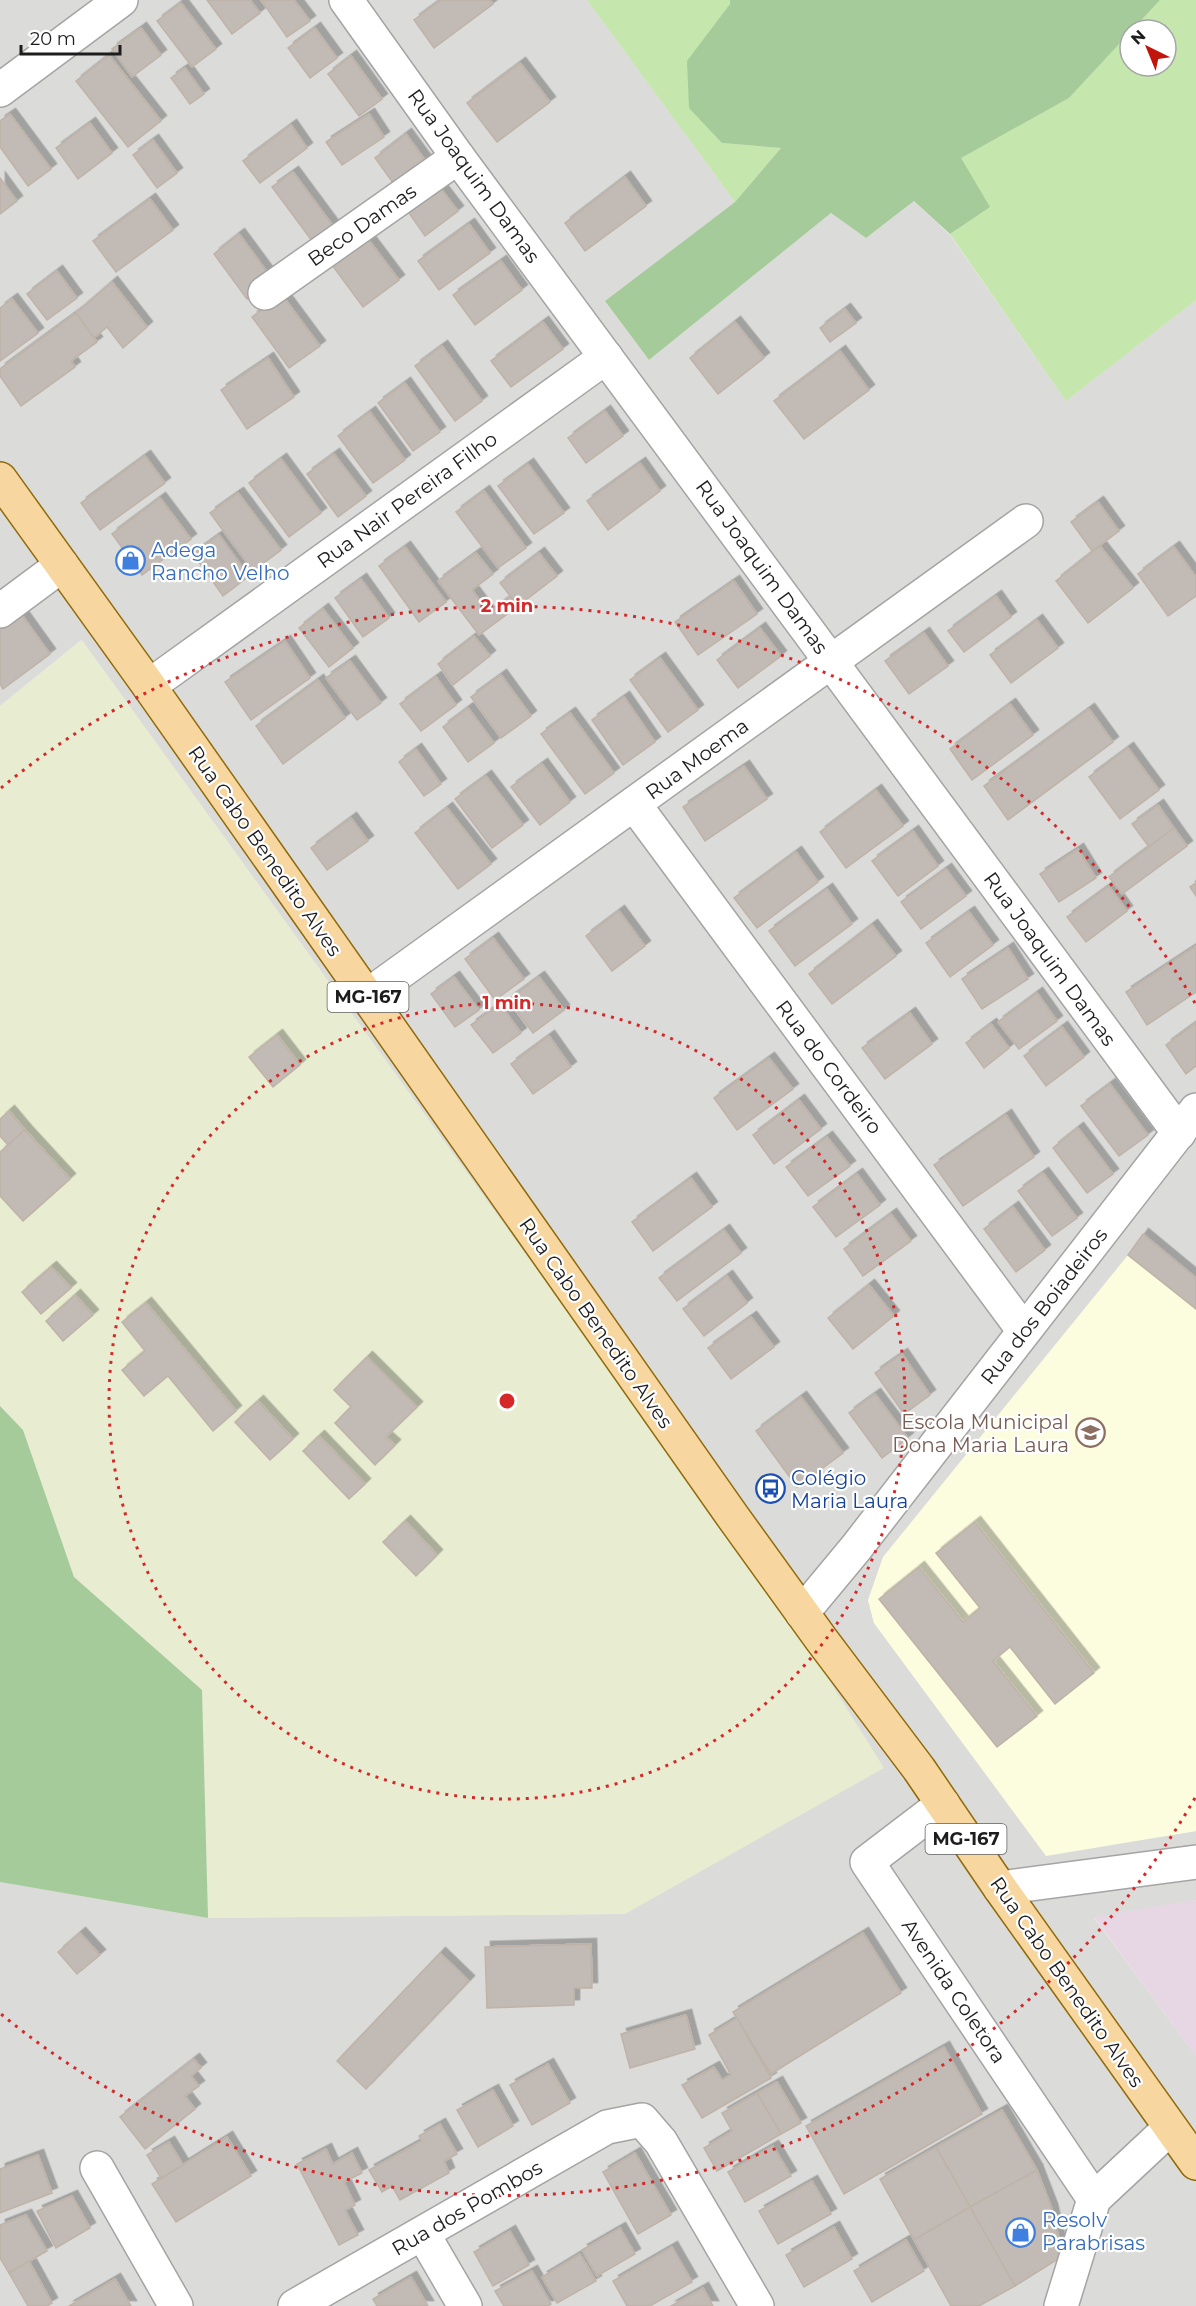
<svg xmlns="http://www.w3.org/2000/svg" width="1196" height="2306" font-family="Montserrat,sans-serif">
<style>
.residential{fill:#dbdbda}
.industrial{fill:#e7d6e3}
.education{fill:#fcfdde}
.farmland{fill:#e8ecd0}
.grass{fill:#c5e6ac}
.forest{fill:#a6cb9a}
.building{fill:#c2bab4;stroke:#bfb3a7;stroke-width:1.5;filter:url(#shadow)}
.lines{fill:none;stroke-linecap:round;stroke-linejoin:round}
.minor-casing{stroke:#a4a4a4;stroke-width:36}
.tertiary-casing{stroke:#a4a4a4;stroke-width:36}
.primary-casing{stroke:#906a07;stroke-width:36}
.minor{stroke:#fff;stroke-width:33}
.tertiary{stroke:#fff;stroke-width:33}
.primary{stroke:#f7d6a0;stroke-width:33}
.ring{fill:none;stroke:#d62828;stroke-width:3;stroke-dasharray:3 6}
.labels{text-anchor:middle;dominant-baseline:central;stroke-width:4.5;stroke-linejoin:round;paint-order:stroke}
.shield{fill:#fff;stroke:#616161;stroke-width:1.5}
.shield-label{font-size:18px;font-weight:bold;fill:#1d1d1d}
.street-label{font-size:20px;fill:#1d1d1d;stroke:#fff}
.shop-label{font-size:20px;fill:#366cbe;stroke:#fff;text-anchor:start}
.education-label{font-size:20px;fill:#785e54;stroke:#fff;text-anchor:end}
.transit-label{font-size:20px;fill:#164399;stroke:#fff;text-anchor:start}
.centre{fill:#d62828;stroke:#fff;stroke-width:3}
.ring-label{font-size:18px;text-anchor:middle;font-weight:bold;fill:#d62828;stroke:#fff;stroke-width:4.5;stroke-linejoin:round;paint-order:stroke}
</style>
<defs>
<filter id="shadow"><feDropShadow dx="5.5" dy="-5.5" stdDeviation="0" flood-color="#0004"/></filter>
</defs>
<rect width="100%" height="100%" fill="#eeebe4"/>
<polygon class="residential" points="0,0 587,0 735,202 605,301 649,360 831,213 866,238 914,201 950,235 1066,401 1196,300 1196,1309 1128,1256 868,1600 874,1623 1046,1855 1196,1831 1196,1900 1094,1918 1196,2056 1196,2306 0,2306 0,1882 208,1918 625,1914 81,640 0,706"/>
<polygon class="industrial" points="1196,1900 1196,2056 1094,1917"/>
<polygon class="education" points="1128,1255 1196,1309 1196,1831 1046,1856 874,1623 868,1600 883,1557"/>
<polygon class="farmland" points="82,640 799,1632 884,1768 625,1914 208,1918 202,1690 74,1577 23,1430 0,1406 0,706"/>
<g class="grass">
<polygon points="587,0 730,0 722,143 781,148 735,202"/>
<polygon points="1160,0 1196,0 1196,300 1066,401 950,234 989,207 960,158 1069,98 1130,32 1130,66 1166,66 1166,30 1132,30"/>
</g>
<g class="forest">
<polygon points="730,0 1160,0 1069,98 961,158 990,207 950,234 914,201 866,238 831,213 649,360 605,301 735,202 781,148 722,143 689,108 687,61 730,4"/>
<polygon points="0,1406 23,1430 74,1577 202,1690 208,1918 0,1882"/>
</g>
<g class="building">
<polygon points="207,0 250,0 260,13 232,34"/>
<polygon points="261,0 294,0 310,21 287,37"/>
<polygon points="441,0 490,0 493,4 434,48 414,20"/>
<polygon points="181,3 216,49 192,67 157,21"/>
<polygon points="141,28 161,55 132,77 112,49"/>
<polygon points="315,28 337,58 310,78 288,48"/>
<polygon points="109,55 161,121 128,147 76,81"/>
<polygon points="351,56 382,99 359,116 328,74"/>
<polygon points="520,63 550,102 497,142 467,103"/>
<polygon points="185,68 204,94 190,104 171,78"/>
<polygon points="10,114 51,169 28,186 0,147 0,121"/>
<polygon points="369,114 384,137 342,165 326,142"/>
<polygon points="90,123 112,153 78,179 56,148"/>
<polygon points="291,125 307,148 260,183 243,161"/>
<polygon points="406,134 433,171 401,194 375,158"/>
<polygon points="153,140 177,173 157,188 133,155"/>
<polygon points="293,172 339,234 318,249 272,187"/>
<polygon points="625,177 646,206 585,251 565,223"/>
<polygon points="0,178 17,201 0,214"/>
<polygon points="441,189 458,211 425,236 409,213"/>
<polygon points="150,199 173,230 116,272 93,241"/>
<polygon points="469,224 490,253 439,290 418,261"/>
<polygon points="239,234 273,280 247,299 214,254"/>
<polygon points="365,235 399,280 363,307 329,261"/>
<polygon points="501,261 522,290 475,325 453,295"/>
<polygon points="57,271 77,298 47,320 27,294"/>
<polygon points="112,282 147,327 123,348 107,327 94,338 76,313"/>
<polygon points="282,295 320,346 289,368 252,317"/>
<polygon points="12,299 38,333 0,361 0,308"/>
<polygon points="845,309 856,323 830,342 820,328"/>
<polygon points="76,313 97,342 71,361 75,367 21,406 0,376 0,369"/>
<polygon points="543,322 563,349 511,387 491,361"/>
<polygon points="735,322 764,358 718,394 690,358"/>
<polygon points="442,346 482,401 455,421 415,366"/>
<polygon points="840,351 869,390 804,439 774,401"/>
<polygon points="268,358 294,397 247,429 221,390"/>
<polygon points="405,383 440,432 413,451 378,403"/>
<polygon points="605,411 623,436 586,463 568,438"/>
<polygon points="370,412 405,460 373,483 338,436"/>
<polygon points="334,454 366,496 338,517 307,474"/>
<polygon points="145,456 165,483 100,530 81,503"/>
<polygon points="281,459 321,513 289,537 249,483"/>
<polygon points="640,463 660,491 608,530 587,501"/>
<polygon points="528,464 564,513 534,534 498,486"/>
<polygon points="484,491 526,548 498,568 456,512"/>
<polygon points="238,493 281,550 253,571 210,513"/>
<polygon points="160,498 191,539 142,575 112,534"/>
<polygon points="1098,502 1119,531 1092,551 1071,522"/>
<polygon points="219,535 249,576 223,596 193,554"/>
<polygon points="1100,546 1133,588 1088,623 1056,581"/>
<polygon points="405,547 446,602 419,622 379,566"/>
<polygon points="1174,547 1196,577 1196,596 1168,616 1138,574"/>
<polygon points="476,553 493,574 472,590 489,613 510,597 518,606 479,635 438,581"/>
<polygon points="539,553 557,576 518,606 500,583"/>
<polygon points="361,579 389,618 363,637 335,598"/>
<polygon points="734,581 757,614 698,655 675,622"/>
<polygon points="996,596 1011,617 964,652 948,631"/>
<polygon points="323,609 353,648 329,667 299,628"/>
<polygon points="19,611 50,654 3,689 0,684 0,625"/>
<polygon points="1037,620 1058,648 1011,683 990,655"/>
<polygon points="760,628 781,656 738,688 717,660"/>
<polygon points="924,633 948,666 909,694 885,661"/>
<polygon points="474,636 490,656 453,685 438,664"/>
<polygon points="285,641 310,678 251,720 225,682"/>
<polygon points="660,658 698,710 668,732 630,680"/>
<polygon points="350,661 381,703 357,720 326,678"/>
<polygon points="501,675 531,716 501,738 471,697"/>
<polygon points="436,677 456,705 421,731 400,704"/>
<polygon points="318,680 345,718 283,764 256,726"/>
<polygon points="624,697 655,742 623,765 592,720"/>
<polygon points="1010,704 1033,735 972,780 950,749"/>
<polygon points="468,708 494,743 468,762 443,727"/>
<polygon points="1089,709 1113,742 1008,820 984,786"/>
<polygon points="570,713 614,773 585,794 541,734"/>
<polygon points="1128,748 1159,790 1120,819 1089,777"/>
<polygon points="416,749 441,784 424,796 399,762"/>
<polygon points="542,764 570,802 540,825 511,787"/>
<polygon points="744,766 767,799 705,841 683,807"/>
<polygon points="486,776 523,825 492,848 455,799"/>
<polygon points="876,790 903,826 846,868 820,832"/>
<polygon points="1158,805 1174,828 1149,847 1132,824"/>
<polygon points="447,808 491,864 458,889 415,833"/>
<polygon points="351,818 368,841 327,870 311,848"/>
<polygon points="1174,828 1187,846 1122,894 1109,877"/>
<polygon points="913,831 938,866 898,896 872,861"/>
<polygon points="1078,849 1096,878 1059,902 1040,874"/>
<polygon points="796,852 818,882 757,928 734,898"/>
<polygon points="946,869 966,896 921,929 901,902"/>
<polygon points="1196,883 1196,896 1190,887"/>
<polygon points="1109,886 1127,911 1086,942 1067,917"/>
<polygon points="827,889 852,924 795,966 769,931"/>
<polygon points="619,911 645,946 612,971 586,936"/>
<polygon points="969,912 993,945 950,977 926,943"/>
<polygon points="872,925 896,956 832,1004 809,974"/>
<polygon points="493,938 524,979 495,1000 465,959"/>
<polygon points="1196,946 1196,992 1147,1025 1126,992"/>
<polygon points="1008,948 1028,979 982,1009 962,979"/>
<polygon points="454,977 479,1010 455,1027 431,994"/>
<polygon points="539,977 564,1010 533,1033 508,1000"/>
<polygon points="1037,993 1057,1021 1019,1049 998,1022"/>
<polygon points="500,1004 521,1033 493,1053 471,1025"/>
<polygon points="910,1013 932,1044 885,1079 862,1048"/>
<polygon points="1196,1023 1196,1066 1186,1074 1166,1045"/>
<polygon points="991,1024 1009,1048 984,1068 966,1043"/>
<polygon points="1062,1027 1084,1057 1046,1086 1024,1056"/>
<polygon points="277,1035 300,1065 273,1087 249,1057"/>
<polygon points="549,1036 571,1067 533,1094 511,1064"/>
<polygon points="769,1058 793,1089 737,1130 714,1098"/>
<polygon points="1110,1084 1148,1135 1119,1156 1081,1106"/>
<polygon points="799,1100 821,1129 774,1164 753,1135"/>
<polygon points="9,1111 25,1130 8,1145 0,1136 0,1119"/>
<polygon points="1006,1115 1034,1157 963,1206 934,1165"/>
<polygon points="1078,1128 1113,1174 1087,1193 1053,1148"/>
<polygon points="25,1130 70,1179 23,1221 0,1196 0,1152"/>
<polygon points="827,1137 850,1166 808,1196 786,1167"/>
<polygon points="1043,1173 1077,1218 1052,1236 1018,1191"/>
<polygon points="857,1174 880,1205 836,1237 813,1207"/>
<polygon points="691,1178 712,1207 653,1251 632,1222"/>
<polygon points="1013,1207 1045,1250 1016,1272 984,1229"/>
<polygon points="891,1214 911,1241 863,1276 844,1249"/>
<polygon points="724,1230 741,1253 677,1301 659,1278"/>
<polygon points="1143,1234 1196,1278 1196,1309 1128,1255"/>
<polygon points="51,1267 71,1288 41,1314 22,1292"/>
<polygon points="727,1276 747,1303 704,1336 683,1309"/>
<polygon points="869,1285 894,1316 853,1349 828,1318"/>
<polygon points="75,1295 93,1315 63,1341 46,1321"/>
<polygon points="146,1303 236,1411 213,1431 168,1376 144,1396 122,1370 145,1351 122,1322"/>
<polygon points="751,1317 774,1347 731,1379 708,1348"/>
<polygon points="902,1354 930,1395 904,1414 875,1373"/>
<polygon points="367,1357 417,1407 386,1437 395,1445 375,1465 335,1423 351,1407 334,1390"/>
<polygon points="875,1394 908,1438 882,1458 849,1413"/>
<polygon points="801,1397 843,1453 797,1487 756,1431"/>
<polygon points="258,1401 293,1439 270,1460 235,1422"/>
<polygon points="319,1436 365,1484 349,1499 303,1451"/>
<polygon points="405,1521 437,1555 416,1576 383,1542"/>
<polygon points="975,1522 1094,1673 1055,1704 1010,1647 993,1661 1037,1716 997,1747 879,1599 919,1567 963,1622 980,1608 936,1553"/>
<polygon points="80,1933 100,1955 77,1974 58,1952"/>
<polygon points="863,1933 901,1993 771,2074 733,2012"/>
<polygon points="591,1944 592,1988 574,1988 574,2005 487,2008 485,1947"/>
<polygon points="440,1953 469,1981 366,2089 337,2061"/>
<polygon points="686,2015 695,2049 630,2068 621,2034"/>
<polygon points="737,2018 771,2078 702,2118 682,2085 714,2067 722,2080 731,2075 709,2035"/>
<polygon points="944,2047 982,2114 844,2194 806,2126"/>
<polygon points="194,2059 201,2068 191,2076 199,2086 185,2096 195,2109 145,2149 120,2117"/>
<polygon points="548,2064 570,2103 532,2125 510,2085"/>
<polygon points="777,2082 801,2123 781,2134 757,2093"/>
<polygon points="493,2090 513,2126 478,2147 457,2110"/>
<polygon points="757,2093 781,2134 717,2171 704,2148 732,2131 722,2113"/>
<polygon points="1002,2110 1037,2170 970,2207 936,2147"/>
<polygon points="440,2124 457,2154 444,2161 449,2173 400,2200 392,2186 382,2192 369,2170 422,2141 419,2136"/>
<polygon points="227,2137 251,2176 176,2222 152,2184"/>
<polygon points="169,2142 183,2165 161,2178 147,2155"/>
<polygon points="773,2146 791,2176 745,2202 728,2172"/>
<polygon points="936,2147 970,2207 914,2240 880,2179"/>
<polygon points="326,2149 333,2164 352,2153 362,2173 344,2182 355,2205 345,2210 358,2235 339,2245 297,2164"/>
<polygon points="635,2153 671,2215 638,2234 603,2172"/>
<polygon points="38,2155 52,2193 0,2213 0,2169"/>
<polygon points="1037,2170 1052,2209 1063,2256 1015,2286 970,2207"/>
<polygon points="812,2181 831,2214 778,2244 759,2211"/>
<polygon points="72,2196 90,2228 56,2248 37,2211"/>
<polygon points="970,2207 1015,2286 979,2306 951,2306 914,2240"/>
<polygon points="26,2215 47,2251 9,2273 0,2258 0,2225"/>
<polygon points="834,2227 852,2259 804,2287 786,2255"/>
<polygon points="620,2228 635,2254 597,2276 582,2250"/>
<polygon points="510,2231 529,2265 493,2286 474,2252"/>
<polygon points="906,2240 924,2271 872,2302 854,2271"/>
<polygon points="672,2247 692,2282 650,2306 627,2306 613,2281"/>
<polygon points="580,2254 596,2281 557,2303 542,2277"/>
<polygon points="29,2261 52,2303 47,2306 28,2306 9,2273"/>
<polygon points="532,2271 551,2304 548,2306 504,2306 495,2291"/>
<polygon points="411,2277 428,2306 377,2306 373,2299"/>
<polygon points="115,2279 131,2306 69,2306"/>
<polygon points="703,2288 713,2306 671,2306"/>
</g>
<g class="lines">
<defs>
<g id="minor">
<polyline points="346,0 458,157 1179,1133"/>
<polyline points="0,90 121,0"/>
<polyline points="265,293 458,157"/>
<polyline points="0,611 62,565"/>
<polyline points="149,686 606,357"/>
<polyline points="634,804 1024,1331"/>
<polyline points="367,996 1026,521"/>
<polyline points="802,1613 856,1548 1196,1110"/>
<polyline points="943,1804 867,1862 1094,2199"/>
<polyline points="97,2168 176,2306"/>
<polyline points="423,2234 465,2306"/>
<polyline points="295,2306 607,2127 642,2120 661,2142 757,2306"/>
<polyline points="1061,2306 1094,2199 1170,2128"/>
</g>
<polyline id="tertiary" points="1000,1888 1196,1862"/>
<polyline id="primary" points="0,479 149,686 733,1517 821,1639 919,1769 1000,1888 1196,2163"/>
</defs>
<use href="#minor" class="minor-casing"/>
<use href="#tertiary" class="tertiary-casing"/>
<use href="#primary" class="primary-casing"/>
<use href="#minor" class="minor"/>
<use href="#tertiary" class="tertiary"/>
<use href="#primary" class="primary"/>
</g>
<g class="ring">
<circle cx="507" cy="1401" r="398"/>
<path d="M1195 1798A795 795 0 0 1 1 2014M1 788A795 795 0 0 1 1195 1003"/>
</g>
<defs>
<symbol id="shop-ring" viewBox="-11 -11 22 22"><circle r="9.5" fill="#fff" stroke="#3f7fe0" stroke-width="1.5"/><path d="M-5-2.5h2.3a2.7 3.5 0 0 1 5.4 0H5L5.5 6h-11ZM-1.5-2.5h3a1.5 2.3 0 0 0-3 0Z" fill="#3f7fe0"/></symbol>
<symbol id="school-ring" viewBox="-11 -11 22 22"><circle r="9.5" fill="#fff" stroke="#8d6e63" stroke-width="1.5"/><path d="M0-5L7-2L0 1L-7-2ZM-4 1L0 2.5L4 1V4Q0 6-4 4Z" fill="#8d6e63"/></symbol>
<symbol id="bus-ring" viewBox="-11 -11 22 22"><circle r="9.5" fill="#fff" stroke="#1a4fb4" stroke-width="1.5"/><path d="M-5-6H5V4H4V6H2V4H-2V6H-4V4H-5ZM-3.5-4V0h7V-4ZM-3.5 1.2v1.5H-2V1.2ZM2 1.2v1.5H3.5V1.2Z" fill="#1a4fb4"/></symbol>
</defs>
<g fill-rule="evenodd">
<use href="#shop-ring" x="114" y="544" width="33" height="33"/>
<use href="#school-ring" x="1074" y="1416" width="33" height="33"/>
<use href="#bus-ring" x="754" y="1472" width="33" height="33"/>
<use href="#shop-ring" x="1004" y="2216" width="33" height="33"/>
</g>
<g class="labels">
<g class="shield">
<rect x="327.5" y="982" width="81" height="30" rx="4.5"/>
<rect x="925.5" y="1824" width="81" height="30" rx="4.5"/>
</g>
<g class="shield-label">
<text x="368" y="997">MG-167</text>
<text x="966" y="1839">MG-167</text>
</g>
<g class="street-label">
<text transform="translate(474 176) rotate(54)">Rua Joaquim Damas</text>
<text transform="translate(362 225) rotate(-35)">Beco Damas</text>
<text transform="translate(407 500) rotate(-36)">Rua Nair Pereira Filho</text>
<text transform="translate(762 567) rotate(54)">Rua Joaquim Damas</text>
<text transform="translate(697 759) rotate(-36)">Rua Moema</text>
<text transform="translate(265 851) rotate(55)">Rua Cabo Benedito Alves</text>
<text transform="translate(1050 959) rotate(54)">Rua Joaquim Damas</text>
<text transform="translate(829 1067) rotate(53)">Rua do Cordeiro</text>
<text transform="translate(1044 1306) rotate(-52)">Rua dos Boiadeiros</text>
<text transform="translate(596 1323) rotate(55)">Rua Cabo Benedito Alves</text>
<text transform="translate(1067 1982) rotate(55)">Rua Cabo Benedito Alves</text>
<text transform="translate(954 1991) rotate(56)">Avenida Coletora</text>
<text transform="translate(467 2208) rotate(-30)">Rua dos Pombos</text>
</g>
<g class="shop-label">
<text x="151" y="550">Adega<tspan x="151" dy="23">Rancho Velho</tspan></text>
<text x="1042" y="2220">Resolv<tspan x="1042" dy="23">Parabrisas</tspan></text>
</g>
<g class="education-label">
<text x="1069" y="1422">Escola Municipal<tspan x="1069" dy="23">Dona Maria Laura</tspan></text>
</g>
<g class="transit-label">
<text x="791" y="1478">Colégio<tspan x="791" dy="23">Maria Laura</tspan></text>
</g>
</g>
<circle cx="507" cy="1401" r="9" class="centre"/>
<g class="ring-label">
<text x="507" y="612">2 min</text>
<text x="507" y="1009">1 min</text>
</g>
<g transform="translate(1148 48) rotate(317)"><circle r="28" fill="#ffffff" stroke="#a5a5a5" stroke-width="1.5"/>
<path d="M0-4.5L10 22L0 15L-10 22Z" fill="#c1140a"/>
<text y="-9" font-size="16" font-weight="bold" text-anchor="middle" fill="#1d1d1d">N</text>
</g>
<path d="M21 45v9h99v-9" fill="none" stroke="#1d1d1d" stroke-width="3"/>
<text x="30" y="45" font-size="18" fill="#1d1d1d" stroke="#ffffff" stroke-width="4.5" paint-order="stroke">20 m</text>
</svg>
